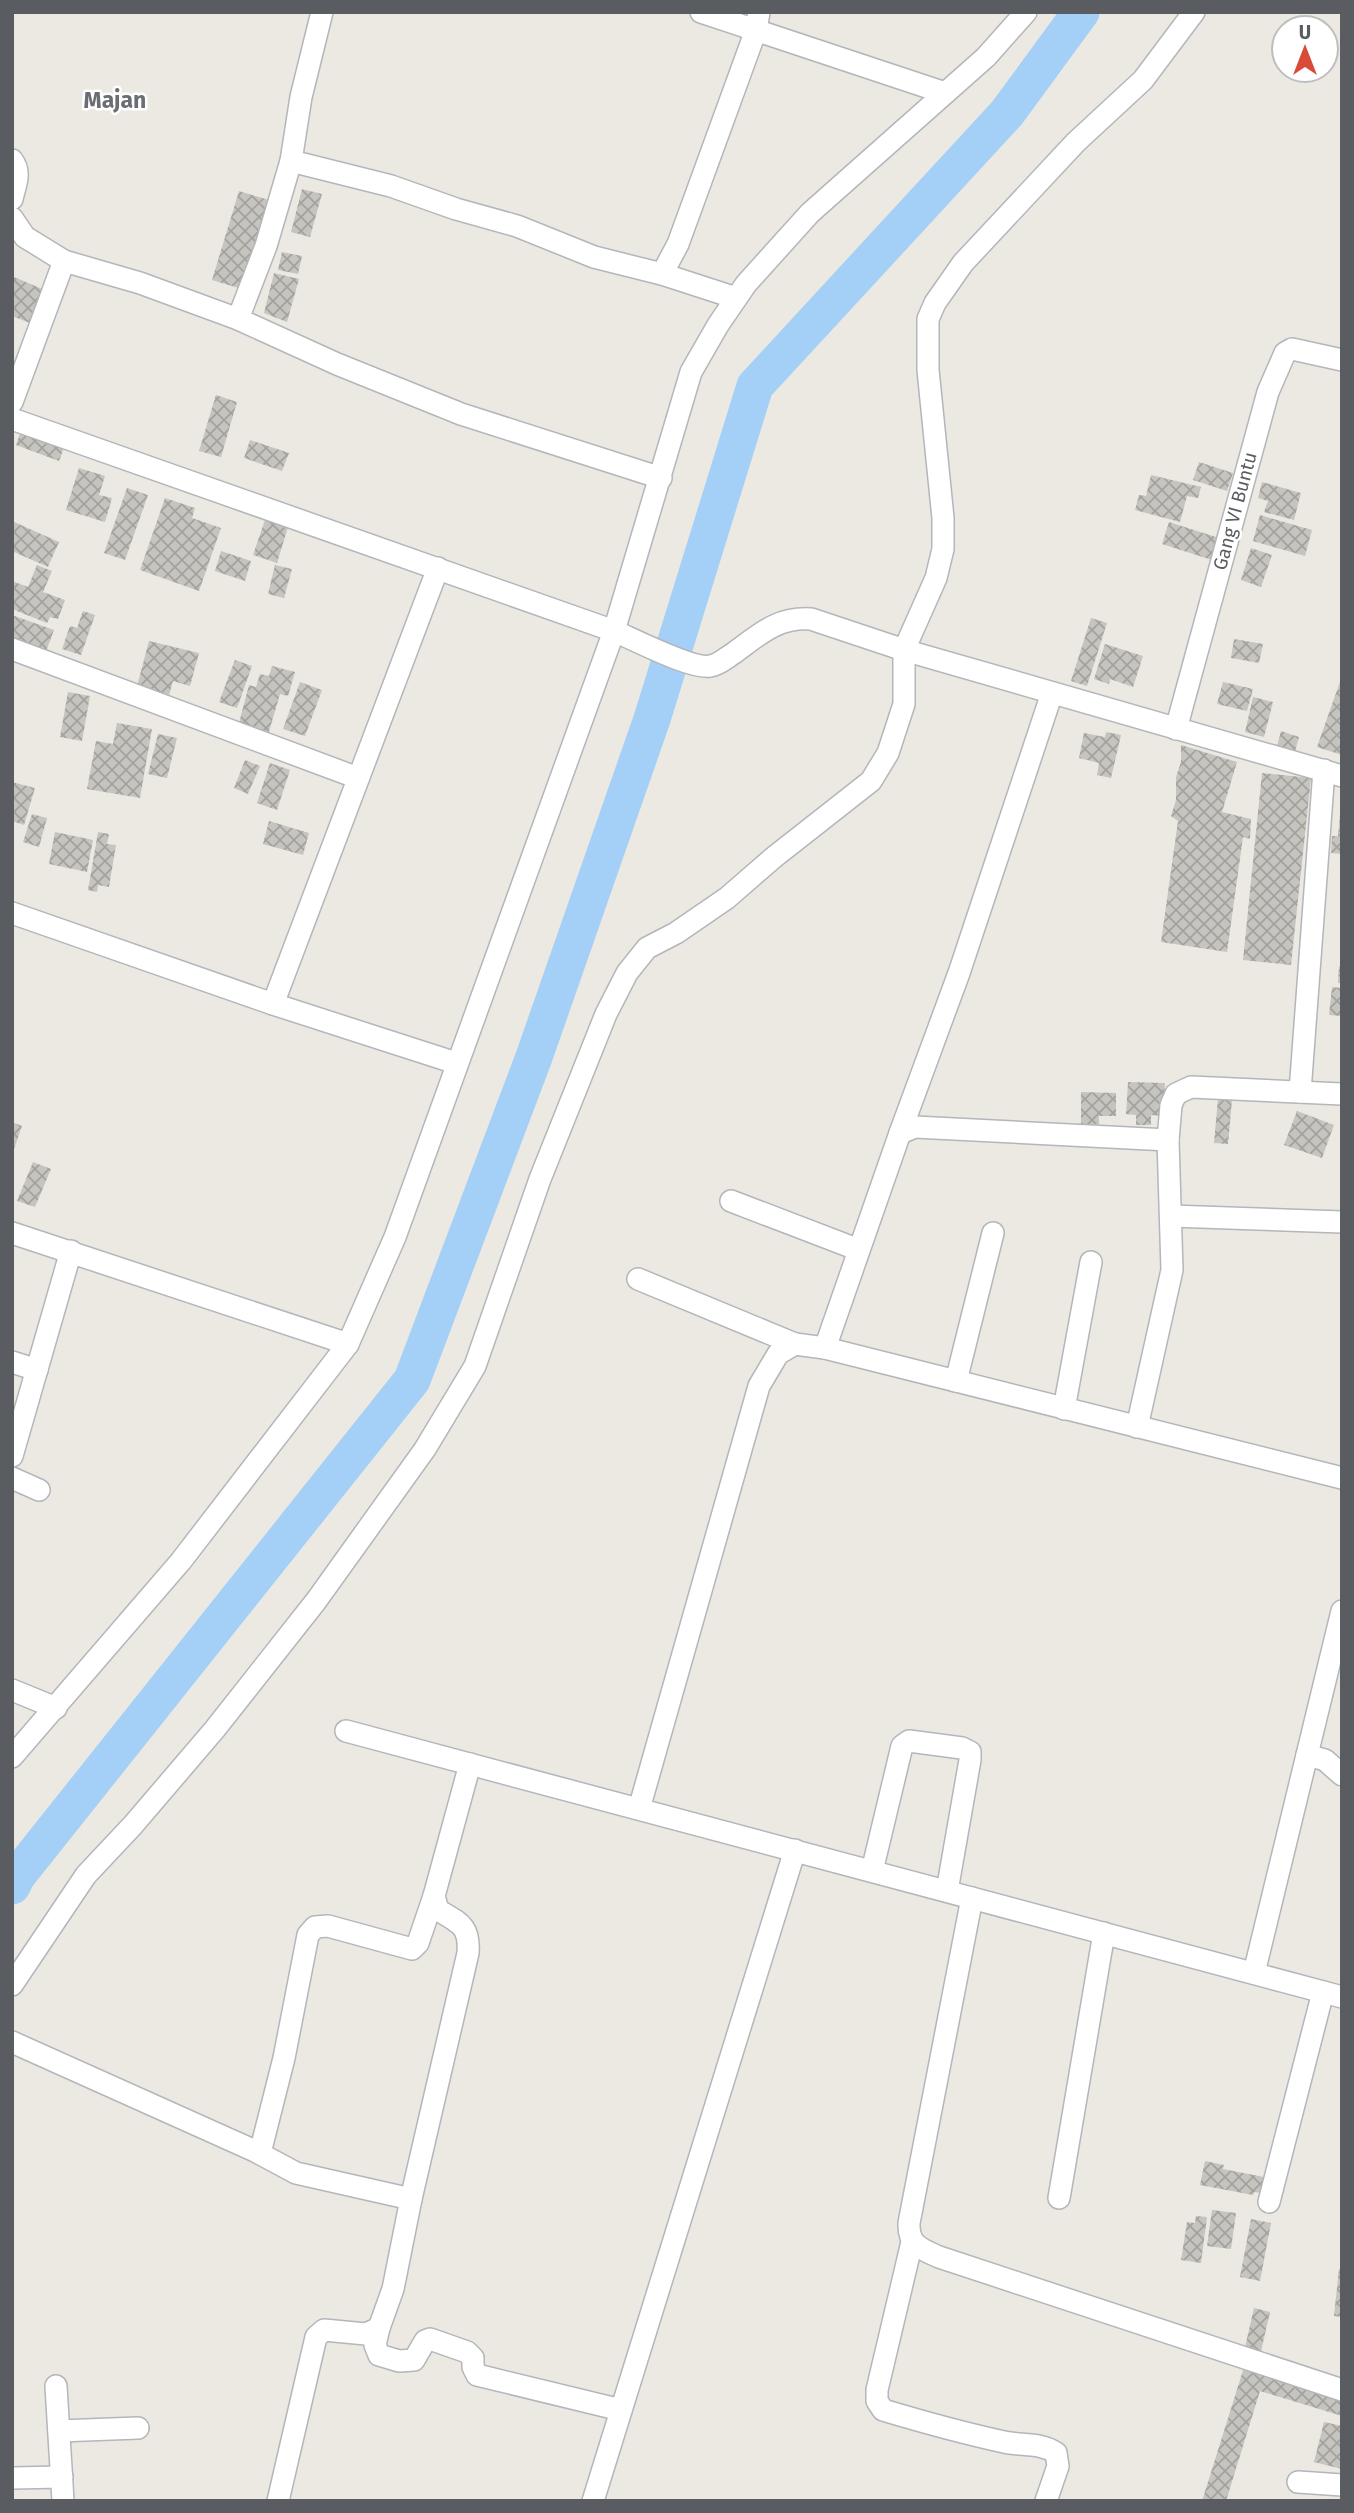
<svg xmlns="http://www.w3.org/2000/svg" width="1354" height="2513" font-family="'Fira Sans',sans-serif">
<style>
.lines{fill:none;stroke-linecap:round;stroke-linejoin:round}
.river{stroke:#a4d0f7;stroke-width:37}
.building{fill:url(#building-cross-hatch)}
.minor-casing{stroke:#b3b6ba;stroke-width:24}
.minor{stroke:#fff;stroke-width:21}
.labels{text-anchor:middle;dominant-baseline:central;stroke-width:5;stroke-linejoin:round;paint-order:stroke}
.street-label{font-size:19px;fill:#595c60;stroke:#fff}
.quarter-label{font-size:23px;font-weight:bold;fill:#6a6e72;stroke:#fff}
</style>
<defs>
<pattern id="building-cross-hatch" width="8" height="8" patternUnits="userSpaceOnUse" patternTransform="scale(1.75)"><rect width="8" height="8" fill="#c6c4be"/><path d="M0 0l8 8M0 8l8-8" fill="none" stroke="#a4a29e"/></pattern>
</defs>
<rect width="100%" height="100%" fill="#ebe9e1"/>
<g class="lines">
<polyline class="river" points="12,1886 17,1876 412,1380 534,1057 652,719 755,386 1007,113 1081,12"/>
</g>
<g class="building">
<polygon points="302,189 322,194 310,237 291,232"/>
<polygon points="239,191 272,201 245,290 212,280"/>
<polygon points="282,252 302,256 298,274 278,270"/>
<polygon points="274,273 299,279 287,322 264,313"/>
<polygon points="12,276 49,292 35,325 12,316"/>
<polygon points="216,395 237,402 221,457 199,451"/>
<polygon points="23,425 66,442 59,461 16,445"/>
<polygon points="250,440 289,453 282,471 244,458"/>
<polygon points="1199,462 1233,473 1227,491 1193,480"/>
<polygon points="79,468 105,476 99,495 112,498 105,522 66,510"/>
<polygon points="1151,475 1201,487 1198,498 1187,496 1180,522 1135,510 1139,495 1146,496"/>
<polygon points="1262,482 1301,493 1294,520 1264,512 1268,501 1258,498"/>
<polygon points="127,488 148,495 125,560 104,553"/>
<polygon points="165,498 195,508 192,518 221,528 199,591 140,570"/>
<polygon points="1260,515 1312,530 1305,556 1253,541"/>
<polygon points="265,520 288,527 277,563 253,555"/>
<polygon points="12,521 59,542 48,567 12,551"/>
<polygon points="1169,522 1219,538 1212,560 1162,544"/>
<polygon points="1251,548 1272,555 1261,587 1241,580"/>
<polygon points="221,551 251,561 245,581 215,571"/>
<polygon points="37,565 52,571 43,592 65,600 58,619 50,617 47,623 12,609 12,581 28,587"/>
<polygon points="275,565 292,569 284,598 268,594"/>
<polygon points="83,611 95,615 81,655 62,649 70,626 77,628"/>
<polygon points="12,615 54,630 45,654 12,642"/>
<polygon points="1091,618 1107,623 1087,686 1071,681"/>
<polygon points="1234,639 1263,644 1259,663 1231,658"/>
<polygon points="149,641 199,653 190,686 173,681 168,699 136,690"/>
<polygon points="1105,644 1143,656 1133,687 1110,679 1109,684 1094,679"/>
<polygon points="235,660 252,666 237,708 219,702"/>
<polygon points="272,666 295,672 288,696 280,694 268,735 238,727 249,685 256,687 260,674 269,676"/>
<polygon points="1341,679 1342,679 1342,755 1317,747"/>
<polygon points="300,682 322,690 305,736 283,729"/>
<polygon points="1223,682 1253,689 1247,711 1217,704"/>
<polygon points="68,692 90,696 82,741 60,737"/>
<polygon points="1253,697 1273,702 1264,737 1245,732"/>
<polygon points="117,723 152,729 140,798 87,789 96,741 113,744"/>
<polygon points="1281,731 1299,737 1294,755 1276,750"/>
<polygon points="1106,732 1121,735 1111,778 1097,775 1099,763 1079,758 1084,733 1105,737"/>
<polygon points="158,734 177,738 167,778 148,774"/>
<polygon points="1181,745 1237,762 1222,812 1251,819 1250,839 1243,837 1227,952 1161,942 1178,821 1171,816 1176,800 1176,777 1181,762"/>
<polygon points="245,760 260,766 248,794 234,788"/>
<polygon points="270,763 290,770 277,810 257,803"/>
<polygon points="1262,773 1311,778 1291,965 1243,960"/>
<polygon points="12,782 35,788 24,825 12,821 14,801 12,800"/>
<polygon points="32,814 47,818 39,847 23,842"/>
<polygon points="1340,814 1342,814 1342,854 1331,853 1332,836 1338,836"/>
<polygon points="269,821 309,833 303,855 263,844"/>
<polygon points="55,832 93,840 87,872 49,864"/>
<polygon points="98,832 109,834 107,844 116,845 109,887 98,885 97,892 88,890"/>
<polygon points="1339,966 1342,967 1342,983 1338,983"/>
<polygon points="1332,987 1342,988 1342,1016 1329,1015"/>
<polygon points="1128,1082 1165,1083 1163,1116 1151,1115 1151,1125 1136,1125 1136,1115 1126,1114"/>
<polygon points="1081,1092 1116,1093 1116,1116 1099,1116 1099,1124 1081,1124"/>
<polygon points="1218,1099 1232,1100 1228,1144 1214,1143"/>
<polygon points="1297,1111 1334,1125 1322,1158 1284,1145"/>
<polygon points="12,1122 22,1126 13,1152 12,1152"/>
<polygon points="33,1162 51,1169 35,1207 17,1201"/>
<polygon points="1205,2161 1224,2165 1223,2169 1264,2177 1261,2193 1254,2192 1253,2195 1200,2185"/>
<polygon points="1212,2210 1236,2213 1231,2249 1207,2246"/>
<polygon points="1196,2216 1207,2217 1201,2263 1181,2260 1187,2222 1195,2223"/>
<polygon points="1251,2219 1271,2223 1260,2281 1240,2277"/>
<polygon points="1339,2269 1342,2269 1342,2317 1334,2316"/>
<polygon points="1254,2308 1270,2312 1259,2360 1243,2356"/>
<polygon points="1245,2364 1342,2394 1342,2416 1260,2391 1226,2501 1202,2501"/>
<polygon points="1324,2422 1342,2426 1342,2469 1314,2462"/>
</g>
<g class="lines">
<defs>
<g id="minor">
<polyline points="322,12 301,97 291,161 266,246 238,319 337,364 461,414 661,478"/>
<polyline points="701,12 945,93"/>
<path d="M1026,12L986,57L810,213L746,284L718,325L691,372L614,631C633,639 693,670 710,666C719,665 727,657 734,653C760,634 777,617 811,619L904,650L1342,776"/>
<path d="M12,160C22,173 15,185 12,199"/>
<polyline points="291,161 391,186 456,209 517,226 594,257 662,274 678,244 756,30 759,12"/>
<polyline points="12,218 25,237 64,261 12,402"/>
<polyline points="64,261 140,283 238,319"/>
<polyline points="662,274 736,298"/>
<polyline points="12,419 614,631 395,1237 348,1344 181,1561 12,1757"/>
<polyline points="12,649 358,778"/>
<polyline points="1176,729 1268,392 1285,353 1292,349 1342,360"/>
<polyline points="12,913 273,1004 456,1063"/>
<polyline points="273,1004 438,568"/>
<polyline points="1300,1092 1324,770"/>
<polyline points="900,1133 959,973 1052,693"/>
<polyline points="731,1201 859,1250"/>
<polyline points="1171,1216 1342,1222"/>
<polyline points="12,1233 348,1344"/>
<polyline points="638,1279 795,1344"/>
<polyline points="825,1348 900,1133 915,1127 1168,1140 1171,1105 1176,1094 1191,1087 1342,1094"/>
<polyline points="12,1362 37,1370"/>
<polyline points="956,1381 993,1233"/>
<polyline points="1064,1409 1091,1262"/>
<polyline points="1137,1427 1172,1270 1168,1140"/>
<polyline points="12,1456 71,1251"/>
<polyline points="12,1478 39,1490"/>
<polyline points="12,1690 56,1708"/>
<polyline points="346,1731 1342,1997"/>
<polyline points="1307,1755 1325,1760 1342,1775"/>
<polyline points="639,1809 759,1386 778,1354 795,1344 825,1348 1342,1478"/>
<polyline points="872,1871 902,1746 909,1741 962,1748 970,1752 970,1760 947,1891"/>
<path d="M972,1898L909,2223C908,2245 921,2249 939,2257L1342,2390"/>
<polyline points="1254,1973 1342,1611"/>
<polyline points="12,1985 86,1875 133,1825 215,1729 316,1601 425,1449 475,1366 540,1179 606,1014 627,973 647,948 676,933 727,898 773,858 871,781 888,753 904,704 904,650 936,578 943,549 943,518 928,370 928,319 935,303 963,263 1076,142 1143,80 1194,12"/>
<path d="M12,2042L255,2151L296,2173L411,2199L468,1953C470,1926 460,1923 438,1910L434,1896L470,1764"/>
<polyline points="260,2153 284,2058 308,1935 315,1927 328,1926 412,1949 418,1943 434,1896"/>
<polyline points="1059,2198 1104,1933"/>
<polyline points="1269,2202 1323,1992"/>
<path d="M912,2242L877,2390V2401L883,2410C923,2422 963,2433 1004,2442C1022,2446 1040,2442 1056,2453L1058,2466L1046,2501"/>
<polyline points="379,2328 375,2345 379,2355 399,2361 414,2360 425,2341 430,2339 467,2352 473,2358 473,2367 477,2375 621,2410"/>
<polyline points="56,2386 63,2501"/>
<polyline points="59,2431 138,2428"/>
<polyline points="12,2478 62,2477"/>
<polyline points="1298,2482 1342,2485"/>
<polyline points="278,2501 316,2337 324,2330 366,2334 379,2328 393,2289 411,2199"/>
<polyline points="593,2501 795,1850"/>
</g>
</defs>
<use href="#minor" class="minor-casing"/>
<use href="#minor" class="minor"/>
</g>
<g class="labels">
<g class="street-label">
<text transform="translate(1235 511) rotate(-75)">Gang VI Buntu</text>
</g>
<g class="quarter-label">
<text x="115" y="100">Majan</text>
</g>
</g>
<rect width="1354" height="2513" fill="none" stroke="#595c60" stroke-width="28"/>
<g transform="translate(1305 49)"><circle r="33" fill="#ffffff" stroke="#bdbebf" stroke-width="2"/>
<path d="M0-5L12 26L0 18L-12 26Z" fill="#d94b38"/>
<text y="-10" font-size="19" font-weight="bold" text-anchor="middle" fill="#595c60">U</text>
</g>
</svg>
